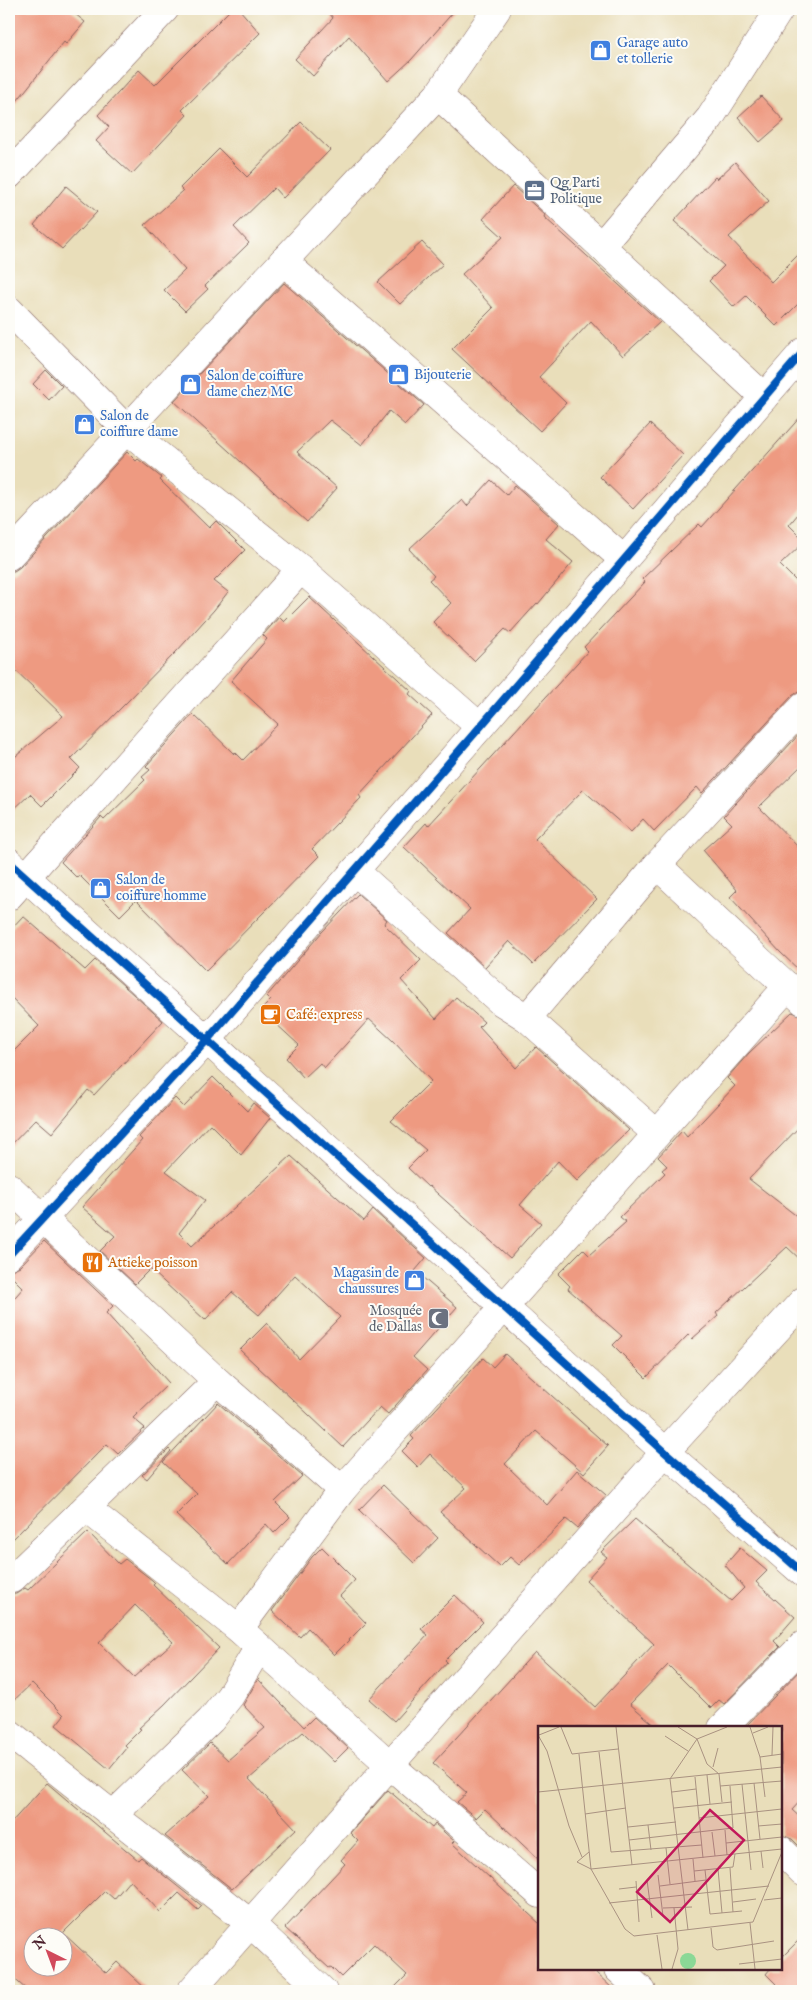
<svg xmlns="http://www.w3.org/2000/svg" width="812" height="2000" font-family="'IM FELL English',serif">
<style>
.building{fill:#ee9a81;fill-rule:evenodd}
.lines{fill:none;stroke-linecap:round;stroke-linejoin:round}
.street-casing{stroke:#82625d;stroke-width:29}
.street{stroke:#fff;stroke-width:28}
.cycleway-casing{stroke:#fdfcf7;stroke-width:11}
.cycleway{stroke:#0057b8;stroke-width:8}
.labels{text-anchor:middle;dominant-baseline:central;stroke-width:4;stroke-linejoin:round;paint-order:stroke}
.shop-label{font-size:14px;fill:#366cbe;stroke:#fdfcf7;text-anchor:start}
.service-label{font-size:14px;fill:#4e5e75;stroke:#fdfcf7;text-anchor:start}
.food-label{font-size:14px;fill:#c56008;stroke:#fdfcf7;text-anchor:start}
.worship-label{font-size:14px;fill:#5b616d;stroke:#fdfcf7;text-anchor:end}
.inset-road{fill:none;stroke:#a99281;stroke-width:1}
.view{fill:#c2185b;fill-opacity:0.15;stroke:#c2185b;stroke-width:2.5}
.inset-edge{fill:none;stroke:#4a1f2b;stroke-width:2.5}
</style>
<rect width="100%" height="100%" fill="#fdfcf7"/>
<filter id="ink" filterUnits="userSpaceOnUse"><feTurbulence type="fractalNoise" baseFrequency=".02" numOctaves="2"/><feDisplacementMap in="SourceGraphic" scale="10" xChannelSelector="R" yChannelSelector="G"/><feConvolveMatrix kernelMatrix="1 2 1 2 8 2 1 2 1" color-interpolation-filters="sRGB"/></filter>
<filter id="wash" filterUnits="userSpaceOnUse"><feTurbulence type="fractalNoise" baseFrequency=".0096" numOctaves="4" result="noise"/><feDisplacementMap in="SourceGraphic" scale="20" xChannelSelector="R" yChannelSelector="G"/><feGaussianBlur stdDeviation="1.12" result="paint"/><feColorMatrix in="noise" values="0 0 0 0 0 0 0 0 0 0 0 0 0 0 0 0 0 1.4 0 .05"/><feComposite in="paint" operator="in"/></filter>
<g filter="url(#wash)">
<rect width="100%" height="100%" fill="#e9deba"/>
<g id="blocks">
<g class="building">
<polygon points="9,9 69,9 85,22 66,44 64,42 9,111"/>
<polygon points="231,9 239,9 260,33 182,110 187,115 132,174 96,141 109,127 98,115 139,70 155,85"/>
<polygon points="326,9 456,9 411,60 388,81 349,36 313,76 295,59 333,18"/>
<polygon points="761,96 784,121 760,142 738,117"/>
<polygon points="301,122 330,150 283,198 274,188 234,227 249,243 205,286 208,289 185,311 164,290 185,270 145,225 183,191 180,188 219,149 247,177"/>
<polygon points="735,162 769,201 729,237 771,282 803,250 803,299 776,326 746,296 734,307 709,281 724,266 674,221 715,177 717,179"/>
<polygon points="66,186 97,212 62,249 34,225"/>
<polygon points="513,186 545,215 544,217 660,322 623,356 591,321 539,377 566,403 540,431 452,349 493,308 462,274 503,237 483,219"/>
<polygon points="422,242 443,264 400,304 378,282"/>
<polygon points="284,283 424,405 405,425 389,411 362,445 330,420 297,452 337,488 307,522 174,401"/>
<polygon points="46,370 62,386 49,400 33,384"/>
<polygon points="803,414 803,508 789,525 803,539 803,543 780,565 803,588 803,692 798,692 792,696 702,793 697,787 654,831 643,819 631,832 583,790 535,839 597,899 533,964 509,941 485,967 448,933 470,909 404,847 426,823 428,826 588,651 584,647 645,582 642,579 699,524 702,527"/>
<polygon points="650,424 683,455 633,509 600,477"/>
<polygon points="127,452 136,461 138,459 162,478 160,480 209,528 216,521 245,550 214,581 228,592 214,610 177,651 71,759 80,768 42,806 30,794 9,814 9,762 63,716 9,664 9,571 14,571 20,567"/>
<polygon points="491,480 507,495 515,485 559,524 546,539 573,562 538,604 537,603 510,633 505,629 474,661 433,622 451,603 429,580 434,576 409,549 462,500 467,506"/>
<polygon points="309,597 411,691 409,694 432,715 359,795 361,798 312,849 319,856 206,971 136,900 120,916 79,875 77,878 61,862 101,817 104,820 145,780 142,777 150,770 146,766 193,714 234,754 235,752 243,760 278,724 231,681 267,639 263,635 279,617 284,622"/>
<polygon points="803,730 803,764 759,807 803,852 803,974 780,952 730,897 737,890 703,850 732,824 724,816"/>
<polygon points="358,894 387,920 384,924 421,960 401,980 436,1019 456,997 484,1022 479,1027 516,1068 536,1047 629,1130 577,1181 558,1161 520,1205 541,1223 510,1258 429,1186 428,1187 408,1168 426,1150 391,1121 431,1081 392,1040 369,1019 324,1068 320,1063 304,1078 286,1058 299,1045 261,1010 271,1000 267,996 322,932"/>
<polygon points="23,916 85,970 95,960 163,1021 94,1095 88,1090 52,1133 36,1119 9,1147 9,1056 39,1026 9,995 9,931"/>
<polygon points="792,1012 803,1016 803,1123 749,1179 803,1221 803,1262 787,1247 716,1313 718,1316 692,1339 688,1335 646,1378 613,1345 622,1336 568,1289 570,1286 558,1274 583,1249 589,1255 626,1222 620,1217 665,1173 662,1170 667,1166 658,1157 682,1131 687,1137 735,1086 727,1078 749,1053"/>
<polygon points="213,1077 247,1111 253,1103 270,1118 241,1155 210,1124 166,1171 205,1200 179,1233 192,1246 291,1156 364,1221 373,1210 426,1258 415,1271 457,1307 413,1357 427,1370 388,1414 380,1407 343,1447 240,1350 267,1323 299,1359 340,1317 295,1275 259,1315 232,1292 205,1320 150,1269 135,1284 100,1251 115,1236 82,1207 142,1140 139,1137 175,1098 184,1107"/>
<polygon points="44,1241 113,1306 106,1313 169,1383 133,1418 145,1428 118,1454 107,1444 9,1543 9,1304 23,1288 9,1274 9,1271 20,1266"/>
<polygon points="505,1354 608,1446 584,1473 536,1431 505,1464 547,1505 577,1470 606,1495 577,1528 566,1519 519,1565 510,1557 500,1567 440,1512 466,1488 430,1454 418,1467 402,1451 414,1439 411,1436 483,1358 493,1367"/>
<polygon points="218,1403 302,1476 275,1502 290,1517 274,1533 266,1524 228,1564 176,1515 197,1494 163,1462"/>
<polygon points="169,1449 171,1451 147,1479 142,1475"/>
<polygon points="383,1485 438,1538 414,1563 359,1510"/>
<polygon points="635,1519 731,1601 744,1588 725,1565 740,1548 767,1571 756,1582 795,1617 774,1641 780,1647 724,1704 719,1700 711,1708 668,1665 630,1704 658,1728 540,1728 540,1861 485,1809 476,1818 457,1802 467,1793 433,1763 535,1652 595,1707 654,1644 586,1580 607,1557 601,1552"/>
<path d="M88,1532L119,1564L125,1559L152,1580L155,1583L153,1585L219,1648L164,1705L139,1728L141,1729L125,1745L127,1747L109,1769L56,1725L64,1715L32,1683L9,1705V1594H16L25,1588L28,1590ZM135,1605L173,1642L134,1677L99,1643Z"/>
<polygon points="322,1547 355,1580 340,1596 366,1623 334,1655 308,1628 300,1637 272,1611 312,1557"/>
<polygon points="455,1595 483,1622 445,1660 447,1662 394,1721 369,1699 428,1635 421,1629"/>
<polygon points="802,1668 803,1798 792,1810 803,1820 803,1850 792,1839 781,1835 781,1728 748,1728 746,1726"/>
<polygon points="258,1679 304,1727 314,1717 348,1748 334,1762 303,1732 249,1779 296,1829 232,1889 165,1836 209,1796 182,1770 210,1743 228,1760 265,1728 243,1705"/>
<path d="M47,1783L138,1860L141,1857L202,1906L198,1910L179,1893L160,1912L130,1880L114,1899L105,1891L63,1933L106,1973L117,1962L148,1991H28L9,1974V1825ZM32,1938H62V1968H32Z"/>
<polygon points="388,1790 432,1828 435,1824 454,1841 452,1843 540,1924 540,1969 592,1969 615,1991 391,1991 407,1975 374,1944 341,1977 331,1967 329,1968 285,1928 345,1864 341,1860 358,1841 350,1833"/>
<polygon points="803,1936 803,1991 783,1991 766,1974 770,1969 781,1969 781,1958"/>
</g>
</g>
</g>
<g filter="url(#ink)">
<use href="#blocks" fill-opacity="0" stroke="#82625d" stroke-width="1"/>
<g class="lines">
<defs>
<g id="street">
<polyline points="438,95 764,397"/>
<polyline points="9,175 165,9"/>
<polyline points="601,246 710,118 780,9"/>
<polyline points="283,261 623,559"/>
<polyline points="9,310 126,429 301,569 480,727"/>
<polyline points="9,556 438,95 497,9"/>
<polyline points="9,862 665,1452 803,1573"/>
<polyline points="657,865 803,1001"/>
<polyline points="355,871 500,1001 527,1018 657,1134"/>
<polyline points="9,896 301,569"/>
<polyline points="527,1018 657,865 803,707"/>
<polyline points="9,1187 217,1381 342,1490"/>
<polyline points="9,1255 207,1040 480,727 803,352"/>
<polyline points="86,1508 239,1629 390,1765 540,1894"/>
<polyline points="12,1579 217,1381"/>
<polyline points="239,1629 342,1490 788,986"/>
<polyline points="722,1728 803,1645"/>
<polyline points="9,1733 251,1924 323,1991"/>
<polyline points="113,1815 211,1720 230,1696 259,1647"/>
<polyline points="781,1850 803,1872"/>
<polyline points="618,1969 642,1991"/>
<polyline points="191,1991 665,1452 803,1301"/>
</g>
</defs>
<use href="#street" class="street-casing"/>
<use href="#street" class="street"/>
<defs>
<g id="cycleway">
<polyline points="9,862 665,1452 803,1573"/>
<polyline points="9,1255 207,1040 480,727 803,352"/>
</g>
</defs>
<use href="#cycleway" class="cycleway-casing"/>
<use href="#cycleway" class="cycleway"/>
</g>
</g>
<defs>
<symbol id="shop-square" viewBox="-11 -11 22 22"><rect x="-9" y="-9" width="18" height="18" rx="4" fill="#3f7fe0" stroke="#fdfcf7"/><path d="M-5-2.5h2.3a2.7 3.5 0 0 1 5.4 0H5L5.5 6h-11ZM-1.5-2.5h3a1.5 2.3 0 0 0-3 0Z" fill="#fff"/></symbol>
<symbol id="office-square" viewBox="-11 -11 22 22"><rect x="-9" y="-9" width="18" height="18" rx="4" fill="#5c6f8a" stroke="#fdfcf7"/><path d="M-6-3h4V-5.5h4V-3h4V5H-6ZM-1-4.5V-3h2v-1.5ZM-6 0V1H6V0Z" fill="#fff"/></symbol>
<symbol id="cafe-square" viewBox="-11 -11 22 22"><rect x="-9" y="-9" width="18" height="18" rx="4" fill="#e8710a" stroke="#fdfcf7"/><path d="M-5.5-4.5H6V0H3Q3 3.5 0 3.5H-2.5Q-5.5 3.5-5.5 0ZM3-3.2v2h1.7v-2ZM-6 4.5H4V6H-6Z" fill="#fff"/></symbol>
<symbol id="restaurant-square" viewBox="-11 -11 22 22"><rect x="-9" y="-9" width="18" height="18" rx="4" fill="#e8710a" stroke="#fdfcf7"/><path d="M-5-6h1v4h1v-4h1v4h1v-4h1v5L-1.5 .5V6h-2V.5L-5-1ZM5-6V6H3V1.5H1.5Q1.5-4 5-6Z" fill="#fff"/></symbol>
<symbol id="mosque-square" viewBox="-11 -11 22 22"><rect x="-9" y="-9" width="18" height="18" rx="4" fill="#6b7280" stroke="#fdfcf7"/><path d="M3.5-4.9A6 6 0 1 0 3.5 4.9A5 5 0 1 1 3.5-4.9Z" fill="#fff"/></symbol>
</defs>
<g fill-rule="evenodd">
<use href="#shop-square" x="588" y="38" width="25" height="25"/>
<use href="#office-square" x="522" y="178" width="25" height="25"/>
<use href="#shop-square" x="386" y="362" width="25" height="25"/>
<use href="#shop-square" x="178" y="372" width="25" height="25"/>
<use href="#shop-square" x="72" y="412" width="25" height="25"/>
<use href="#shop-square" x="88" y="876" width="25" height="25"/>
<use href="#cafe-square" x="258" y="1002" width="25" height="25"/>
<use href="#restaurant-square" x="80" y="1250" width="25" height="25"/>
<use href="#shop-square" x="402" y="1268" width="25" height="25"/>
<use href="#mosque-square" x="426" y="1306" width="25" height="25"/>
</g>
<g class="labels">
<g class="shop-label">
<text x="617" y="43">Garage auto<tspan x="617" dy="16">et tollerie</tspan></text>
<text x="414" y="375">Bijouterie</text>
<text x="207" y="376">Salon de coiffure<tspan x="207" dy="16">dame chez MC</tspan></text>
<text x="100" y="416">Salon de<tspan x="100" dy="16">coiffure dame</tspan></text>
<text x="116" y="880">Salon de<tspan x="116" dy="16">coiffure homme</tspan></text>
<text x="399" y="1273" text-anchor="end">Magasin de<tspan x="399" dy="16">chaussures</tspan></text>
</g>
<g class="service-label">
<text x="550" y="183">Qg Parti<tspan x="550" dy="16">Politique</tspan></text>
</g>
<g class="food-label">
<text x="286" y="1015">Café: express</text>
<text x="108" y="1263">Attieke poisson</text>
</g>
<g class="worship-label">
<text x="422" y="1311">Mosquée<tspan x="422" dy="16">de Dallas</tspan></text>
</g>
</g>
<g transform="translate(538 1726)">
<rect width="244" height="244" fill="#e9deba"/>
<path d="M142 235a8 8 0 1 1 16 0a8 8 0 1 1-16 0Z" fill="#8bd896"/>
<path class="inset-road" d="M23,1L34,28L80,23M78,1L94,139M140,1L159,13L169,38L181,48L184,76M212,1L222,31L227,71M215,7L230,1M0,9L9,25L31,100L44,131M1,9L21,1M127,10L150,25M61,26L73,126L164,119M41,28L53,143L87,203L96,210L215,196L244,126M234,29L235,1M222,31L244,28M175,41L180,22M169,49L172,78M157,51L165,132M216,57L222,113M204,58L213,144M182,60L244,55M0,66L244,41M134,66L158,63M136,82L194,76M47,88L88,82M161,92L244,83M110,99L113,124M220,100L244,98M90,101L138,96M187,104L189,129M174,106L177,130M91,114L195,102L192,60M188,117L244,111M128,122L132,158M223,125L225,142M51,126L39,136L53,143L244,123M155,133L157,155M192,142L195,186M180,143L184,187M167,144L172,188L204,185M156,145L195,141L197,128M120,149L125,190M109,154L114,192M98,155L101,196M122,160L168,154M81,163L98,161M226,174L244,172M195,176L218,173M71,177L231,160M125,182L154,181M212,197L217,243M173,202L175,221L179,224L236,215M150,204L132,53L159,13L189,1M119,209L124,243M201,238L244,233M134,243L140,223L136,182"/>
<path class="view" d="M172,84L206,114L132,196L99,166Z"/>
<rect width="244" height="244" class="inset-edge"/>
</g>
<rect width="812" height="2000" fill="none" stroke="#fdfcf7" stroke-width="30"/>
<g transform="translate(48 1952) rotate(318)"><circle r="24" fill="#fdfcf7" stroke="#b5a4a5"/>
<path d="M0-4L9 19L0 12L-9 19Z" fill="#d1495b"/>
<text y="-8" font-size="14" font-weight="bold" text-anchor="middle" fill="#4a1f2b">N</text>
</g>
</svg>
